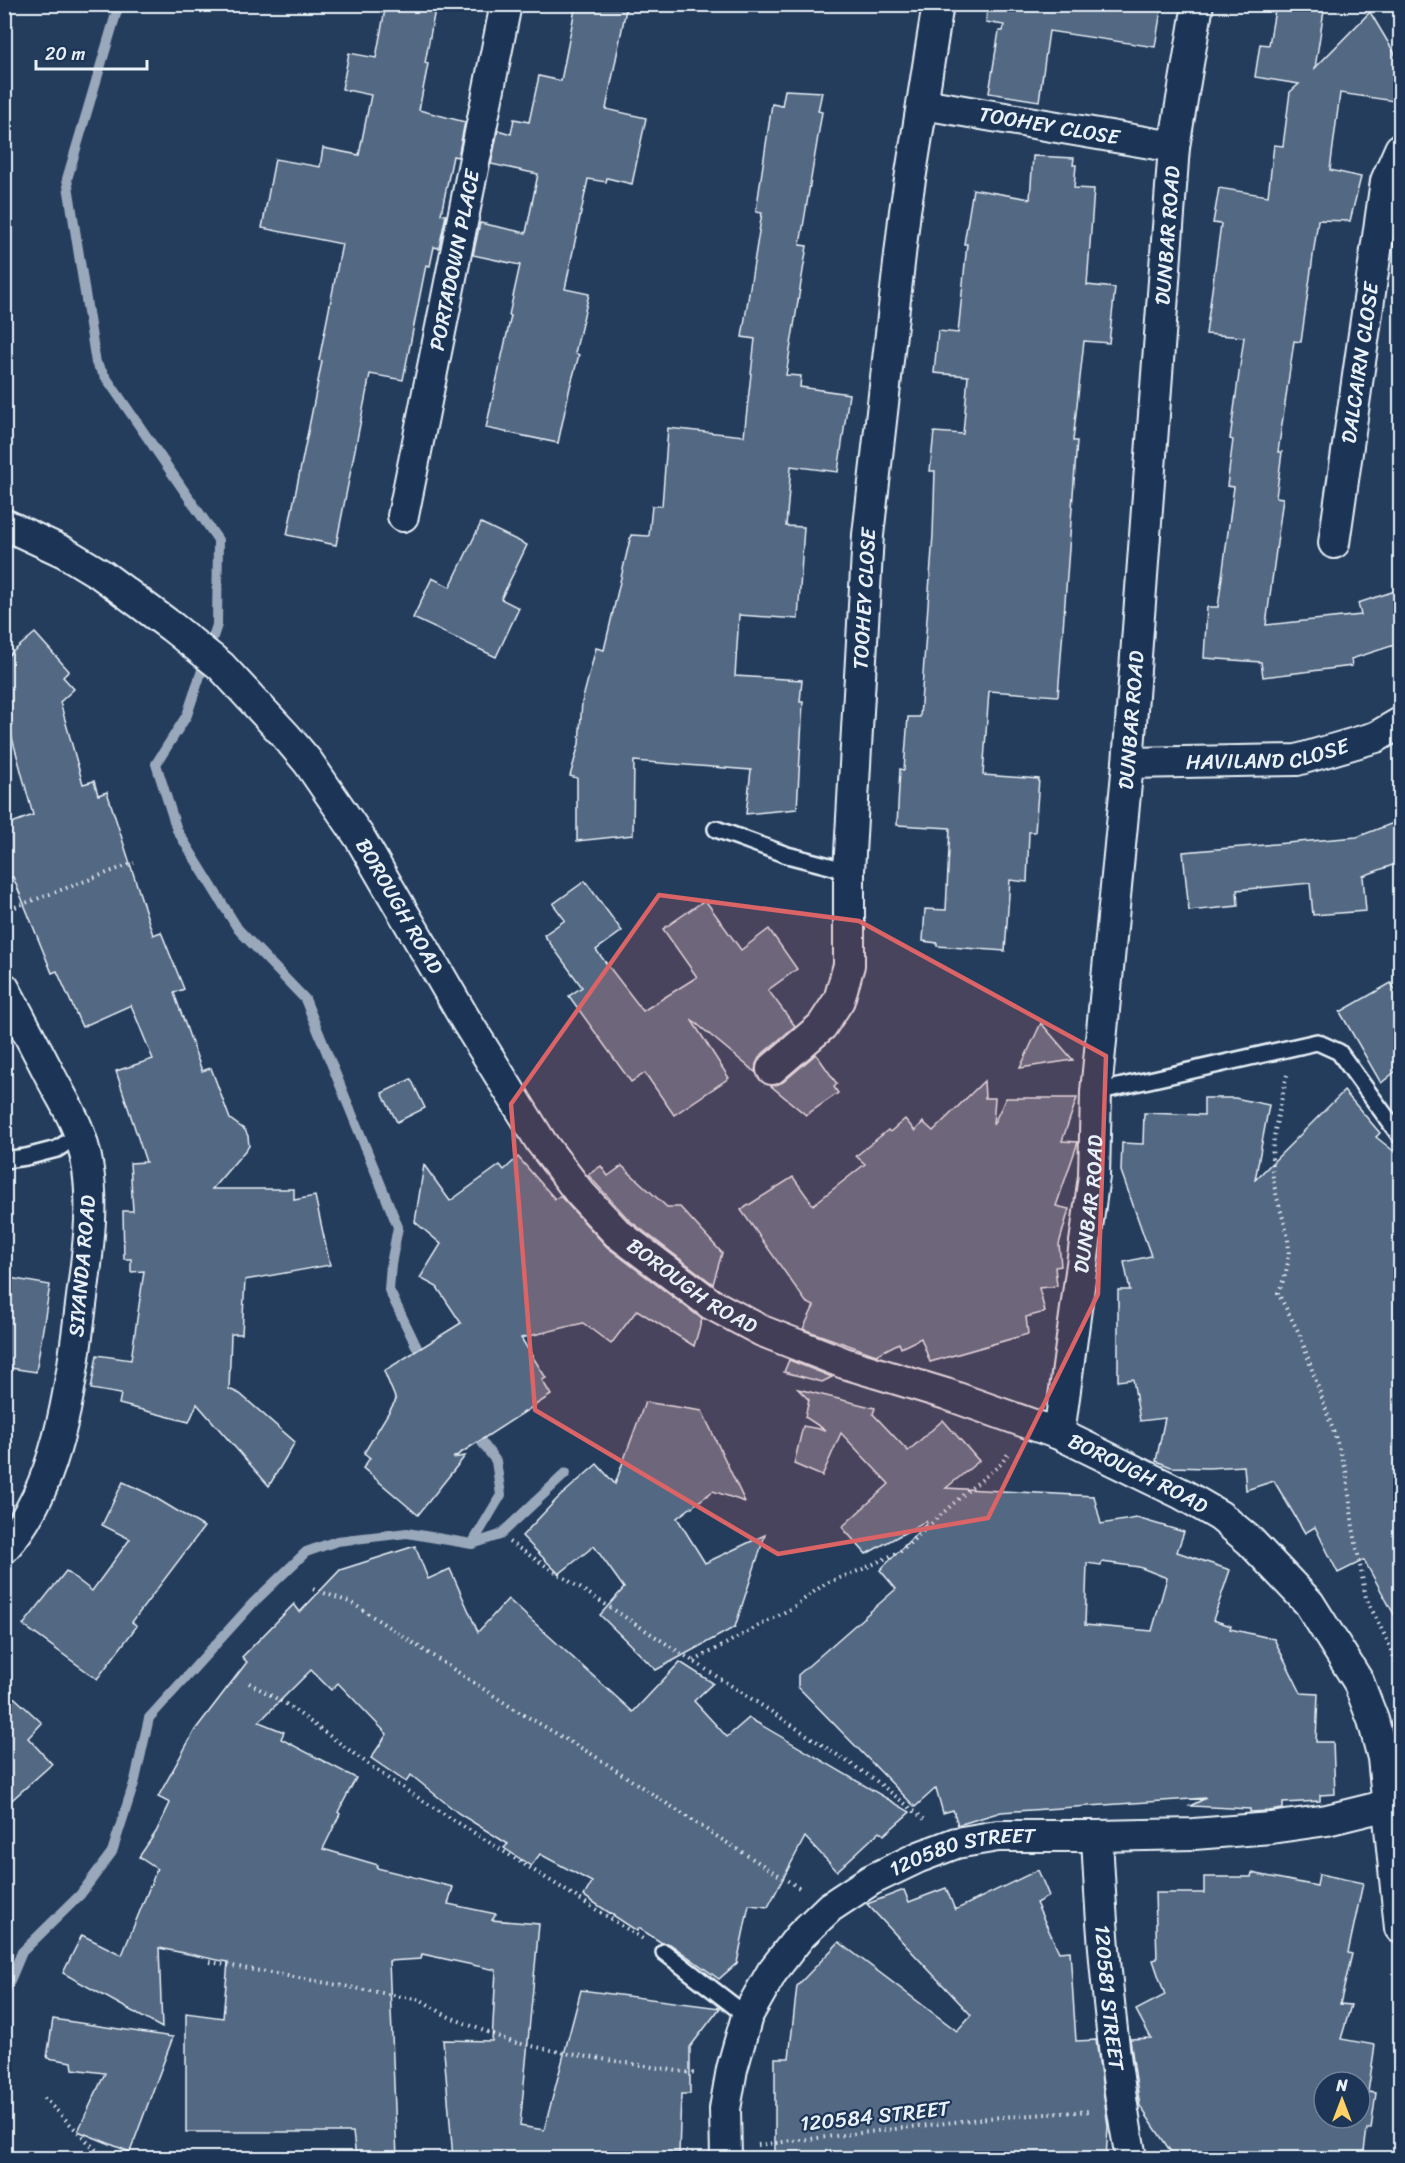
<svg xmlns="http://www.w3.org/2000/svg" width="1405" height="2163" font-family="Sriracha,sans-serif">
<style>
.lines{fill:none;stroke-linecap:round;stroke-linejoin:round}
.stream{stroke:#99a8ba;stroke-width:10}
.building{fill:#536782;stroke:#e8f1f8;stroke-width:1.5;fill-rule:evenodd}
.lane-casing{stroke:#e8f1f8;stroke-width:20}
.street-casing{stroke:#e8f1f8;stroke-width:34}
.path{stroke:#e8f1f8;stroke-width:4;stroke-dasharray:1.5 4.5;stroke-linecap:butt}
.lane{stroke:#1d3557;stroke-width:15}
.street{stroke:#1d3557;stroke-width:30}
.marked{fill:#db6466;fill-opacity:0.2;stroke:#db6466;stroke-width:4.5;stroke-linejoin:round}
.labels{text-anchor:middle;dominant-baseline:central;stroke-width:4.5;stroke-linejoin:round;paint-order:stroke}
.street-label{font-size:21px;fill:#e8f1f8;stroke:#1d3557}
</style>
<rect width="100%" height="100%" fill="#253d5d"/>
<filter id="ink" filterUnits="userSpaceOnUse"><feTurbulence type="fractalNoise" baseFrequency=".0167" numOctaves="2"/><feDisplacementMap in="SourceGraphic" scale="12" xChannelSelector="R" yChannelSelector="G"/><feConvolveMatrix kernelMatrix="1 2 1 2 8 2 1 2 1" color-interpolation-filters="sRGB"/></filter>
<g filter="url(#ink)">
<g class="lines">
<g class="stream">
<polyline points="119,4 67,179 96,363 218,540 217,625 187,715 156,764 177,830 238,929 305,999 398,1227 391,1264 389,1290 424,1362"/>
<polyline points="472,1544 500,1535 566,1473"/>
<polyline points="4,1995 22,1952 80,1895 112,1852 135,1780 149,1718 253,1603 306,1552 337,1541 407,1533 472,1544 501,1495 496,1461 472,1429"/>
</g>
</g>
<g class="building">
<polygon points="386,4 436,4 425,63 428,64 419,110 465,122 458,157 453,156 441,214 446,215 439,248 434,247 430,266 426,265 403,380 370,374 336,545 287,535 312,412 322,361 319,360 342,244 262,228 275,159 320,167 323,148 359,155 371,95 342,89 349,53 376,58"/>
<polygon points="576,4 627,4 606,109 646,118 632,184 607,178 606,182 588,179 565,289 589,294 575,353 579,355 570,387 558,443 486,428 511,316 509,315 520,265 473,255 480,223 526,233 538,174 491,164 498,130 511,134 514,119 529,122 539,76 561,81"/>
<polygon points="987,4 1162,4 1155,47 1049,31 1039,101 989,93 999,31 1003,31 1004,25 986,22"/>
<polygon points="1276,4 1325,4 1315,68 1370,12 1401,64 1401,102 1340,93 1330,170 1361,177 1350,221 1318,220 1301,342 1294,341 1278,452 1282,452 1276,497 1283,498 1266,625 1361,615 1358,603 1401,589 1401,643 1351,659 1352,666 1263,677 1261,662 1204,658 1207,607 1218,607 1234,487 1227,486 1233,440 1230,439 1244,337 1206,334 1221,224 1213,223 1219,188 1268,196 1274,145 1283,146 1290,92 1299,84 1255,77 1260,44 1269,45"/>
<polygon points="785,90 822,92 818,111 822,112 800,245 807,246 786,375 801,376 800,387 849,394 838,472 791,466 786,526 804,527 798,619 739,615 735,676 802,680 800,702 803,702 797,809 746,814 751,770 634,761 633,835 577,841 577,778 570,776 579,744 582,702 596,648 604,650 631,535 649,536 652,506 662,506 668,428 744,436 755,339 742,337 762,213 756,212 772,104 782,106"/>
<polygon points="1033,156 1074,158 1073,165 1076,165 1074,188 1094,189 1087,285 1115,288 1109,343 1084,341 1073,441 1077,441 1058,696 989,691 983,775 1039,779 1035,832 1029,832 1027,882 1010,880 1005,951 937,946 937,943 923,941 925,909 946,910 950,828 897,825 900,769 904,770 908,717 920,717 933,535 935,471 930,471 934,432 963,434 968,376 934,373 938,331 958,333 967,244 964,244 973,189 1030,199"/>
<polygon points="481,523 527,545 501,599 519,608 496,657 413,618 432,578 450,587"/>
<polygon points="35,633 69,671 63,677 74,689 60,702 83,784 94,781 98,795 107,792 153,935 161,932 184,989 174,993 202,1071 211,1068 230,1119 245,1130 248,1136 249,1146 212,1189 294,1189 294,1200 315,1196 330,1265 245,1280 242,1334 231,1334 229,1389 240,1394 295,1442 269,1486 197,1404 189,1422 119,1404 121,1394 91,1389 97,1355 131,1360 144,1271 131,1272 131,1259 124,1259 123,1211 133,1211 130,1163 146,1162 116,1071 153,1059 131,1005 82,1027 57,971 52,973 13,877 4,880 4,826 33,815 4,708 4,659"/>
<polygon points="1401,820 1401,862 1363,876 1366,911 1313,915 1310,883 1237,890 1238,906 1189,911 1183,852 1357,837"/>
<polygon points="585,881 622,931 596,950 643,1011 697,977 663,929 705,900 741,950 769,929 797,969 768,990 795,1026 760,1056 756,1064 755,1072 691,1019 729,1078 674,1115 645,1073 631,1082 569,996 582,987 544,935 565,920 553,904"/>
<polygon points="1391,983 1401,999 1401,1067 1381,1083 1340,1012"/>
<polygon points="1041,1023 1073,1060 1020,1068"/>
<polygon points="816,1054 837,1084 834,1087 838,1093 806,1115 771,1086 783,1082"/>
<polygon points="411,1079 425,1108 397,1122 382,1093"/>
<polygon points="984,1081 985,1098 995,1098 993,1125 1006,1098 1077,1098 1062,1141 1078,1142 1056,1206 1069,1209 1059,1244 1061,1266 1055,1267 1057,1286 1039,1288 1045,1312 1026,1317 1028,1334 930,1362 921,1338 901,1348 899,1343 876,1355 803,1329 814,1306 806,1302 741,1210 793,1177 813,1205 865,1164 856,1156 888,1130 890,1132 905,1119 915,1131 923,1122 933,1131"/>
<polygon points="1344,1091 1380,1133 1376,1137 1401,1157 1401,1627 1364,1560 1338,1573 1315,1527 1305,1533 1274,1481 1246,1490 1244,1466 1208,1468 1171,1467 1156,1461 1165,1418 1140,1421 1133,1379 1118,1381 1118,1290 1130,1290 1124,1262 1151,1256 1121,1171 1122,1143 1143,1144 1144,1113 1204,1115 1204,1098 1235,1098 1269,1105 1255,1180"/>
<polygon points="518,1157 555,1199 560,1196 607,1247 702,1319 694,1346 637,1310 611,1344 583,1323 521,1338 546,1378 542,1380 551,1395 453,1458 465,1456 418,1515 363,1468 370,1458 364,1453 396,1400 384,1371 461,1323 437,1287 420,1278 441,1244 415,1222 424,1165 450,1201 500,1165 504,1170"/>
<polygon points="601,1166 608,1176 622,1166 667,1207 680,1207 722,1253 713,1284 629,1220 588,1175"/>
<polygon points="4,1277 50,1285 36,1372 4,1367"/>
<polygon points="789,1360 832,1377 822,1382 784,1372"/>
<path d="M798,1389L875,1408L873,1414L908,1451L943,1420L979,1461L946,1488L1094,1496L1101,1524L1137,1518L1184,1532L1177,1552L1230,1570L1213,1620L1231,1626L1230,1629L1274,1639L1301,1693L1318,1694L1316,1742H1333L1335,1794L1320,1795V1801L1283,1803V1809L1269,1811L1250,1812V1809L1190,1806L1206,1798L1001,1812L958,1825L953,1810L943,1813L936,1788L915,1807L798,1687V1675L896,1589L880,1570L927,1523L926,1521L866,1554L842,1527L889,1484L841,1433L822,1476L794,1464L803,1426L825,1430L805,1417L809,1400ZM1102,1562L1139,1567L1167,1578L1152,1631L1085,1625L1087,1563L1101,1565Z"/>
<polygon points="645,1402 702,1411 745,1502 713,1491 677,1518 705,1563 765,1535 735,1627 656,1670 600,1615 624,1588 594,1546 559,1574 522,1536 557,1499 597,1464 615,1484"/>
<polygon points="123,1482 149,1494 204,1527 132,1622 137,1626 97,1679 23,1625 66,1571 92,1591 130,1539 102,1525"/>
<polygon points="415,1546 428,1579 450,1569 478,1632 508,1599 633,1712 680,1662 713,1683 694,1701 727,1737 749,1718 910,1812 884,1835 880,1831 837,1871 805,1837 768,1907 749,1905 737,1963 719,1979 670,1944 662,1943 639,1928 637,1931 584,1896 592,1882 540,1854 531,1866 504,1848 508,1844 458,1813 411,1775 406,1782 371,1758 387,1734 338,1683 331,1690 311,1670 259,1722 284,1732 281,1739 356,1778 338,1812 340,1814 323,1849 378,1865 377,1868 453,1887 448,1904 496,1914 492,1920 539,1924 520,2126 544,2130 581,1990 720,2008 690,2047 690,2094 681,2094 679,2153 622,2153 613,2154 612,2158 453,2158 443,2040 492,2041 496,1970 422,1954 421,1959 389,1961 397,2158 356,2158 353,2132 186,2132 186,2013 223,2018 228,1962 159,1948 162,2028 63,1973 82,1935 122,1955 157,1869 139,1857 156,1832 170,1803 158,1797 195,1730 247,1662 242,1657 294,1604 300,1612 340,1570"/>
<polygon points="4,1688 42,1723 28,1738 52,1764 4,1807"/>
<polygon points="1038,1870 1049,1896 1036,1903 1059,1952 1070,1951 1076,2041 1096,2040 1108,2126 1106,2158 775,2158 775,2058 789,2058 797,1986 839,1942 957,2031 971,2015 867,1904 904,1890 909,1902 946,1888 955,1910"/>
<path d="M1252,1873L1317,1886L1319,1874L1363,1883L1348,1953L1352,1954L1340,2004L1351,2005L1341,2039L1375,2045L1368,2092L1376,2093L1371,2129H1367L1363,2158H1341L1309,2154L1308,2158L1263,2152L1254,2158H1175L1140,2106L1130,2039L1151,2038L1136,2010L1165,1995L1153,1960L1157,1959L1155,1893H1204V1877H1251ZM1324,2082H1360V2118H1324Z"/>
<polygon points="53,2019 173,2037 130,2152 78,2131 105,2073 73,2069 72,2062 47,2058"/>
</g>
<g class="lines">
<defs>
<g id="lane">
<polyline points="716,829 787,855 849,871"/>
<polyline points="1096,1092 1317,1042 1339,1052 1400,1136"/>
<polyline points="4,1160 26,1157 57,1149 80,1134"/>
<polyline points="664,1952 747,2016"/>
</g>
<g id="street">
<path id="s1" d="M923,104L1174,147"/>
<path id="s2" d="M403,516L506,4"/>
<path id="s3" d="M4,524L64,552L102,575L172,627L221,666L286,736L308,762L360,838L465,1019L541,1142L579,1192L617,1233L711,1304L762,1331L844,1363L946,1394L1059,1434L1182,1494L1220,1516L1250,1541L1309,1603L1358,1681L1373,1720L1383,1758L1400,1928"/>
<path id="s4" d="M1334,543L1386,181L1400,149"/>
<path id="s5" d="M1128,763L1297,760L1376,737L1400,723"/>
<path d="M4,988C21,1019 37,1050 53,1081C62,1098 73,1115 79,1133C99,1187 88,1249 81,1305C71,1383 60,1486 4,1548"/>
<path id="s6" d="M772,1069L822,1026L839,1000L849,965V871L868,535L905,211L938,4"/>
<path id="s7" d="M1059,1434L1094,1176L1096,1092L1128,763L1174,147L1198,4"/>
<path id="s8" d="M1097,1836C1102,1945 1111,2052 1131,2158"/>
<path id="s9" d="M726,2158L725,2109L732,2069L747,2016L772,1972L800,1936L830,1907L871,1880L919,1857L956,1843L998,1836H1097L1194,1834L1271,1828L1327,1820L1388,1805L1400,1797"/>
</g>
</defs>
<use href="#lane" class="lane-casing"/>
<use href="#street" class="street-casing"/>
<g class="path">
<polyline points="4,911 134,863"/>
<path d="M1287,1075C1281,1104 1271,1137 1272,1167C1275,1219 1304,1238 1278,1293L1300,1335L1335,1436L1346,1470L1353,1527L1366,1598L1387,1640L1400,1673"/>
<polyline points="509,1542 781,1718 874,1779 924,1819"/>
<polyline points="313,1589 352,1603 514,1709 593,1755 713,1834 801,1889"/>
<polyline points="694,1661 792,1608 826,1583 863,1569 901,1551 965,1493 1001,1464 1009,1452"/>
<polyline points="249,1683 286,1704 390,1780 643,1939"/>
<polyline points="210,1962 421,2000 447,2016 512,2042 570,2054 697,2074"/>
<polyline points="44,2098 104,2158"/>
<polyline points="758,2145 988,2118 1091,2111"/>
<polyline points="632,2158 694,2153"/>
</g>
<use href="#lane" class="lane"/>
<use href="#street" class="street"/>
</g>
</g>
<path class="marked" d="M659,895L859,921L1106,1056L1098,1294L988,1518L778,1554L535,1410L511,1104Z"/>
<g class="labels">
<g class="street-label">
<text stroke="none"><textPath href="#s1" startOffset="128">TOOHEY CLOSE</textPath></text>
<text stroke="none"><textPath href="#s7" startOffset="1204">DUNBAR ROAD</textPath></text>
<text stroke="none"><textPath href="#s2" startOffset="261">PORTADOWN PLACE</textPath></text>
<text stroke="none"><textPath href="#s4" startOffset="182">DALCAIRN CLOSE</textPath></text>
<text stroke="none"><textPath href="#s6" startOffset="500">TOOHEY CLOSE</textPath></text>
<text stroke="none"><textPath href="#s7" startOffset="718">DUNBAR ROAD</textPath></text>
<text stroke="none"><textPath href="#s5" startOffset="140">HAVILAND CLOSE</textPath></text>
<text stroke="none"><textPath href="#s3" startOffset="561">BOROUGH ROAD</textPath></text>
<text stroke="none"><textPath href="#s7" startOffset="232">DUNBAR ROAD</textPath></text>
<text transform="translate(82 1266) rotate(-85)">SIYANDA ROAD</text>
<text stroke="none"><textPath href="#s3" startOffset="1047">BOROUGH ROAD</textPath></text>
<text stroke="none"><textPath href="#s3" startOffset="1533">BOROUGH ROAD</textPath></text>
<text stroke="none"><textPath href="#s9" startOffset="429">120580 STREET</textPath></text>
<text stroke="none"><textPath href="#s8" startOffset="162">120581 STREET</textPath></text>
<text transform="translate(875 2116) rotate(-6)">120584 STREET</text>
</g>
</g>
<rect width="1405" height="2163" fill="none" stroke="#1d3557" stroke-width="24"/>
<rect x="12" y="12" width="1381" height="2139" fill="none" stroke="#e8f1f8" stroke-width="2" filter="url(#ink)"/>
<g transform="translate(1342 2100)"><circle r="28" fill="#1d3557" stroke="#6e8097" stroke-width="1.5"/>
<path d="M0-4.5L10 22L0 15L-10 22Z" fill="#ffd166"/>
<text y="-9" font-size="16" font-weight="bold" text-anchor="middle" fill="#e8f1f8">N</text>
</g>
<path d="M36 60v9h111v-9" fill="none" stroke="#e8f1f8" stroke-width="3"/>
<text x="45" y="60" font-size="18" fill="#e8f1f8" stroke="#1d3557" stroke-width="4.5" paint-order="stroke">20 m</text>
</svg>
